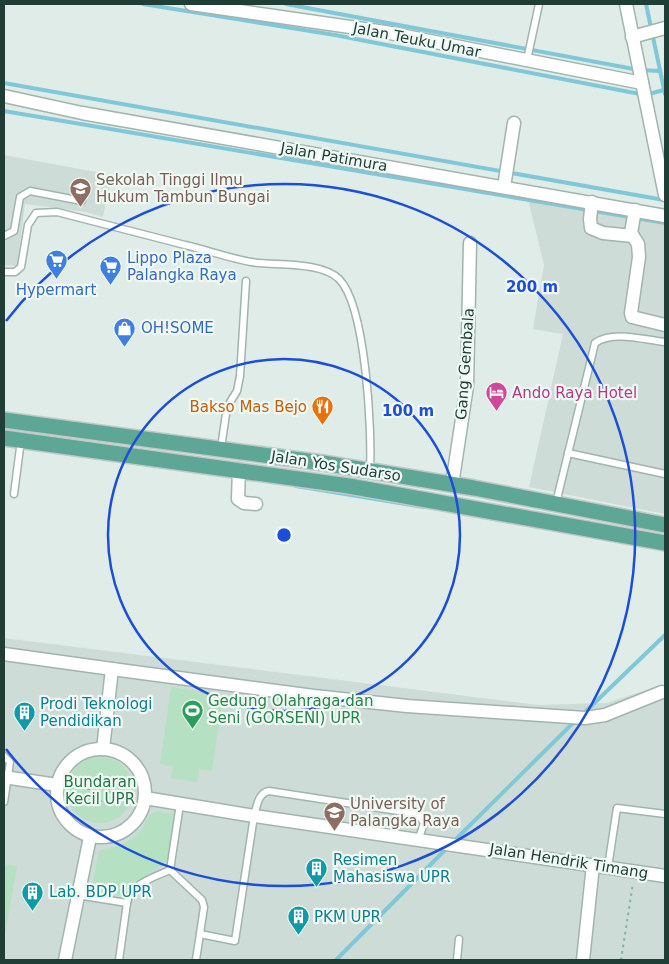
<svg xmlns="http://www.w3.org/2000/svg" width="669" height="964" font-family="'DejaVu Sans',sans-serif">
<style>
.built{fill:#cddcd6}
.green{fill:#b5e0c2}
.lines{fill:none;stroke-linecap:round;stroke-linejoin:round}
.stream{stroke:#80c8d8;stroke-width:4}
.lane-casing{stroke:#a1b4ae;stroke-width:9}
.street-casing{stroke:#a1b4ae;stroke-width:15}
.primary-casing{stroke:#c0c9c7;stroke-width:18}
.path{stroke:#7cb3a3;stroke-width:2;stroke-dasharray:2.5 4;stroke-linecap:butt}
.lane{stroke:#fff;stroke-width:6}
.street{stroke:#fff;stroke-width:12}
.primary{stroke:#5ea796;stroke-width:15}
.ring{fill:none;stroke:#1d4ed8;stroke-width:2.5}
.labels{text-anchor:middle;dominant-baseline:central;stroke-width:4.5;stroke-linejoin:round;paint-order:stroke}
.street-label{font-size:15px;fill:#1e3e36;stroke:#f0f8f4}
.education-label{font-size:15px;fill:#785e54;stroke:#f0f8f4;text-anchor:start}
.shop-label{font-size:15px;fill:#366cbe;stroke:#f0f8f4;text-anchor:start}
.hotel-label{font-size:15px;fill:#b23c85;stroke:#f0f8f4;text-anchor:start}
.food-label{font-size:15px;fill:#c56008;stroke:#f0f8f4;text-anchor:end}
.leisure-label{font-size:15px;fill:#27864d;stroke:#f0f8f4;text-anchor:start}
.culture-label{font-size:15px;fill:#0d838f;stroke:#f0f8f4;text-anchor:start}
.park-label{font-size:15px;fill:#247947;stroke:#f0f8f4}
.centre{fill:#1d4ed8;stroke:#f0f8f4;stroke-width:2.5}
.ring-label{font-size:15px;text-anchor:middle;font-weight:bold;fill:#1d4ed8;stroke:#f0f8f4;stroke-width:4.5;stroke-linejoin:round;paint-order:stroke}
</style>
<rect width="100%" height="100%" fill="#dfece7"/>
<g class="built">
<polygon points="4,155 112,175 103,217 86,212 25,204 17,266 4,265"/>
<polygon points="527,195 665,220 665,514 529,487 563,334 533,329 544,265"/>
<polygon points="4,638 538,705 607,703 658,686 665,687 665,960 4,960"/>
</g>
<g class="green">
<polygon points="171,687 223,695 212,771 199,769 197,782 171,778 173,766 160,764"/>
<circle cx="100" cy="790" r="33"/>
<path d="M156,811L174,814L167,861L160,867L131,884L120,895L91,891L99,851C112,848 130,843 139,833C146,826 146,814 156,811Z"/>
<polygon points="4,864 17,866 4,940"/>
</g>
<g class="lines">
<g class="stream">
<polyline points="143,4 335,35 645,95 664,90"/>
<polyline points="286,4 639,70 660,71"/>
<polyline points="646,4 665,94"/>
<polyline points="4,83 664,200"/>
<polyline points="4,111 665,223"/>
<polyline points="296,486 424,507"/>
<polyline points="582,715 665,635"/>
<polyline points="452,843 575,721"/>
<polyline points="336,960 447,848"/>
</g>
<defs>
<g id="lane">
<polyline points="527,60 539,4"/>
<polyline points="4,236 14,231 20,197 30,191 82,201"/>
<path d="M4,272H15L21,267L28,225L36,213L57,212C100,223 142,234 185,245C207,250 229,258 251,262C275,266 321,261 339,279C366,306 372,431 370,470"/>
<polyline points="221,448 227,407 237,391 240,376 246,281"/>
<polyline points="568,453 665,474"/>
<polyline points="14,494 21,440"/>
<path d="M556,503L595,343C613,330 645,340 665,342"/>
<polyline points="4,756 10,762 4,802"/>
<polyline points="608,867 617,808 665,814"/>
<polyline points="170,870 202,900 204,907 196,960"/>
<path d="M77,895L127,903C130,884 154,877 170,870L180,804"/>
<path d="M200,934L235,941L254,816C257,806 258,793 269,791L418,814L424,823L419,838"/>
<polyline points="119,960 127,903"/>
<polyline points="457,960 459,939"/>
</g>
<g id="street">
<polyline points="191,4 385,32 642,83"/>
<polyline points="626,4 665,195"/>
<polyline points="632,37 665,28"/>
<polyline points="4,96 82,113 665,216"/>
<polyline points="504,187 514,123"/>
<polyline points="592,202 590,219 591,228 603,233 633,236"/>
<polyline points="635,210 631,233 638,244 639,257 631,313 632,317 665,325"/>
<polyline points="239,469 238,499 244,503 256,504"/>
<polyline points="452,485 467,386 470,243"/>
<polyline points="4,654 112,669 103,749"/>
<polyline points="112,669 314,696 407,706 585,718 605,715 662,692"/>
<circle cx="101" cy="793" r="44"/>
<polyline points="4,777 57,785"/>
<polyline points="145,798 254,816 665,876"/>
<polyline points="65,960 90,837"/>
<polyline points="583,960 593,865"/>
</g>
<g id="primary">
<polyline points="4,420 323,463 474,488 665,525"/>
<polyline points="4,438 349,486 665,543"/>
</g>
</defs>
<use href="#lane" class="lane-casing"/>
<use href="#street" class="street-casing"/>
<use href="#primary" class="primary-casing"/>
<g class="path">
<circle cx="99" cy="791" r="10"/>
<polyline points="68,785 90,789"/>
<polyline points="109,792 133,796"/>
<polyline points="621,960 633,883"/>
</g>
<use href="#lane" class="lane"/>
<use href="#street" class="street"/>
<use href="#primary" class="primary"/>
</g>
<g class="ring">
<circle cx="284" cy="535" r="176"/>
<path d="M6 321A351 351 0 1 1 6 749"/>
</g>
<defs>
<symbol id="university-pin" viewBox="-11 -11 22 30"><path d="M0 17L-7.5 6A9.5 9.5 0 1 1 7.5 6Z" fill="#8d6e63" stroke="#f0f8f4"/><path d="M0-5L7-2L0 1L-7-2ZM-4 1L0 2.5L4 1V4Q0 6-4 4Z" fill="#fff"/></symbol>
<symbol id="supermarket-pin" viewBox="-11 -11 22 30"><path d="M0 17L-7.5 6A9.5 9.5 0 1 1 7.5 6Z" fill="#3f7fe0" stroke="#f0f8f4"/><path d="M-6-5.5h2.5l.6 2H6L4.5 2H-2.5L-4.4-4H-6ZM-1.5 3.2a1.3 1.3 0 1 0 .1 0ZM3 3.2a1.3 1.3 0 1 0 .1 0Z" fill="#fff"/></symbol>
<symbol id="shop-pin" viewBox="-11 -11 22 30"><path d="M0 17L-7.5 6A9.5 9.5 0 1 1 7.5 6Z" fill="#3f7fe0" stroke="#f0f8f4"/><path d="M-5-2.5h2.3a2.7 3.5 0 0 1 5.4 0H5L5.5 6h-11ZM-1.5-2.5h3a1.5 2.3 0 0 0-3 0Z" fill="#fff"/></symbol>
<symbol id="hotel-pin" viewBox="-11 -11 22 30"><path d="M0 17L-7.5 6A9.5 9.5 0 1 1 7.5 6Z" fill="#d1479c" stroke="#f0f8f4"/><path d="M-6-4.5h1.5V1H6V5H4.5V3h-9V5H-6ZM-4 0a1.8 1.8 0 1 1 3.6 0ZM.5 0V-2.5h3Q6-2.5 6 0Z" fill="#fff"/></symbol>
<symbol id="restaurant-pin" viewBox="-11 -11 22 30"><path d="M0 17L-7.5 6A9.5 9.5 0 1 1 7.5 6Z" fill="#e8710a" stroke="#f0f8f4"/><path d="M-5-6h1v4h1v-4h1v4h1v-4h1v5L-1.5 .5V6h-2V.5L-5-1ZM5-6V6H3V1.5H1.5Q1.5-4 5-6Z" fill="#fff"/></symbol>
<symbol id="stadium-pin" viewBox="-11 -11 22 30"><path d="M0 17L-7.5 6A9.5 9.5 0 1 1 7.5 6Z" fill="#2e9e5b" stroke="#f0f8f4"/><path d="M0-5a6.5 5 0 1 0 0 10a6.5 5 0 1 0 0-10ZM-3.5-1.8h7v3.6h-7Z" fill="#fff"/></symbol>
<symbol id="building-pin" viewBox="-11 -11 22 30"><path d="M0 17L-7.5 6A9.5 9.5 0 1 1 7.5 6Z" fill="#0f9aa8" stroke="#f0f8f4"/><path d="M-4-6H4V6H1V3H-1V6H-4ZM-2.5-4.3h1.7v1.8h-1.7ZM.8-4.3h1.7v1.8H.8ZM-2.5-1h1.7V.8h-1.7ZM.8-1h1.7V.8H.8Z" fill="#fff"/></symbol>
</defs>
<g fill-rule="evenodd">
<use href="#university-pin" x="68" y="176" width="25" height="34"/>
<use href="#supermarket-pin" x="44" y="248" width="25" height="34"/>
<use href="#supermarket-pin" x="98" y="254" width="25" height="34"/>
<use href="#shop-pin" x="112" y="316" width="25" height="34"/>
<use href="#hotel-pin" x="484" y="380" width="25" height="34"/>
<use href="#restaurant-pin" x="310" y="394" width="25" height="34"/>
<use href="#stadium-pin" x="180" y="698" width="25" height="34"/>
<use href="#building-pin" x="12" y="700" width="25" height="34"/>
<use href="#university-pin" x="322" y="800" width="25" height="34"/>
<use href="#building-pin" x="304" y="856" width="25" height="34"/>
<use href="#building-pin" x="20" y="880" width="25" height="34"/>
<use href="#building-pin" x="286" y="904" width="25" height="34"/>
</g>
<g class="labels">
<g class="street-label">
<text transform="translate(417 40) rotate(11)">Jalan Teuku Umar</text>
<text transform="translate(334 157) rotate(10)">Jalan Patimura</text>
<text transform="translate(465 364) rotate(-86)">Gang Gembala</text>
<text transform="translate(336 466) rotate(9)">Jalan Yos Sudarso</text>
<text transform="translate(569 861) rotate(9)">Jalan Hendrik Timang</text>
</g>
<g class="education-label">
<text x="96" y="180">Sekolah Tinggi Ilmu<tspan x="96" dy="17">Hukum Tambun Bungai</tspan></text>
<text x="350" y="804">University of<tspan x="350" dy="17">Palangka Raya</tspan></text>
</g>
<g class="shop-label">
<text x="127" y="258">Lippo Plaza<tspan x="127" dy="17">Palangka Raya</tspan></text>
<text x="56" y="290" text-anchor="middle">Hypermart</text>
<text x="141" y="328">OH!SOME</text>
</g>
<g class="hotel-label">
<text x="512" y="393">Ando Raya Hotel</text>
</g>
<g class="food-label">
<text x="307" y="407">Bakso Mas Bejo</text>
</g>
<g class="leisure-label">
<text x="208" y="701">Gedung Olahraga dan<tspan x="208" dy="17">Seni (GORSENI) UPR</tspan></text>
</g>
<g class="culture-label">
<text x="40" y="704">Prodi Teknologi<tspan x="40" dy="17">Pendidikan</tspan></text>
<text x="333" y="860">Resimen<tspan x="333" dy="17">Mahasiswa UPR</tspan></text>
<text x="49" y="892">Lab. BDP UPR</text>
<text x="314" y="917">PKM UPR</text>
</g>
<g class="park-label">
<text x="100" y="782">Bundaran<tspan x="100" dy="17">Kecil UPR</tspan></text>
</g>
</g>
<circle cx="284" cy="535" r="8" class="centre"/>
<g class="ring-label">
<text x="532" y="292">200 m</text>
<text x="408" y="416">100 m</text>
</g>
<rect width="669" height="964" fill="none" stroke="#1e3e36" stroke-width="10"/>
</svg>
